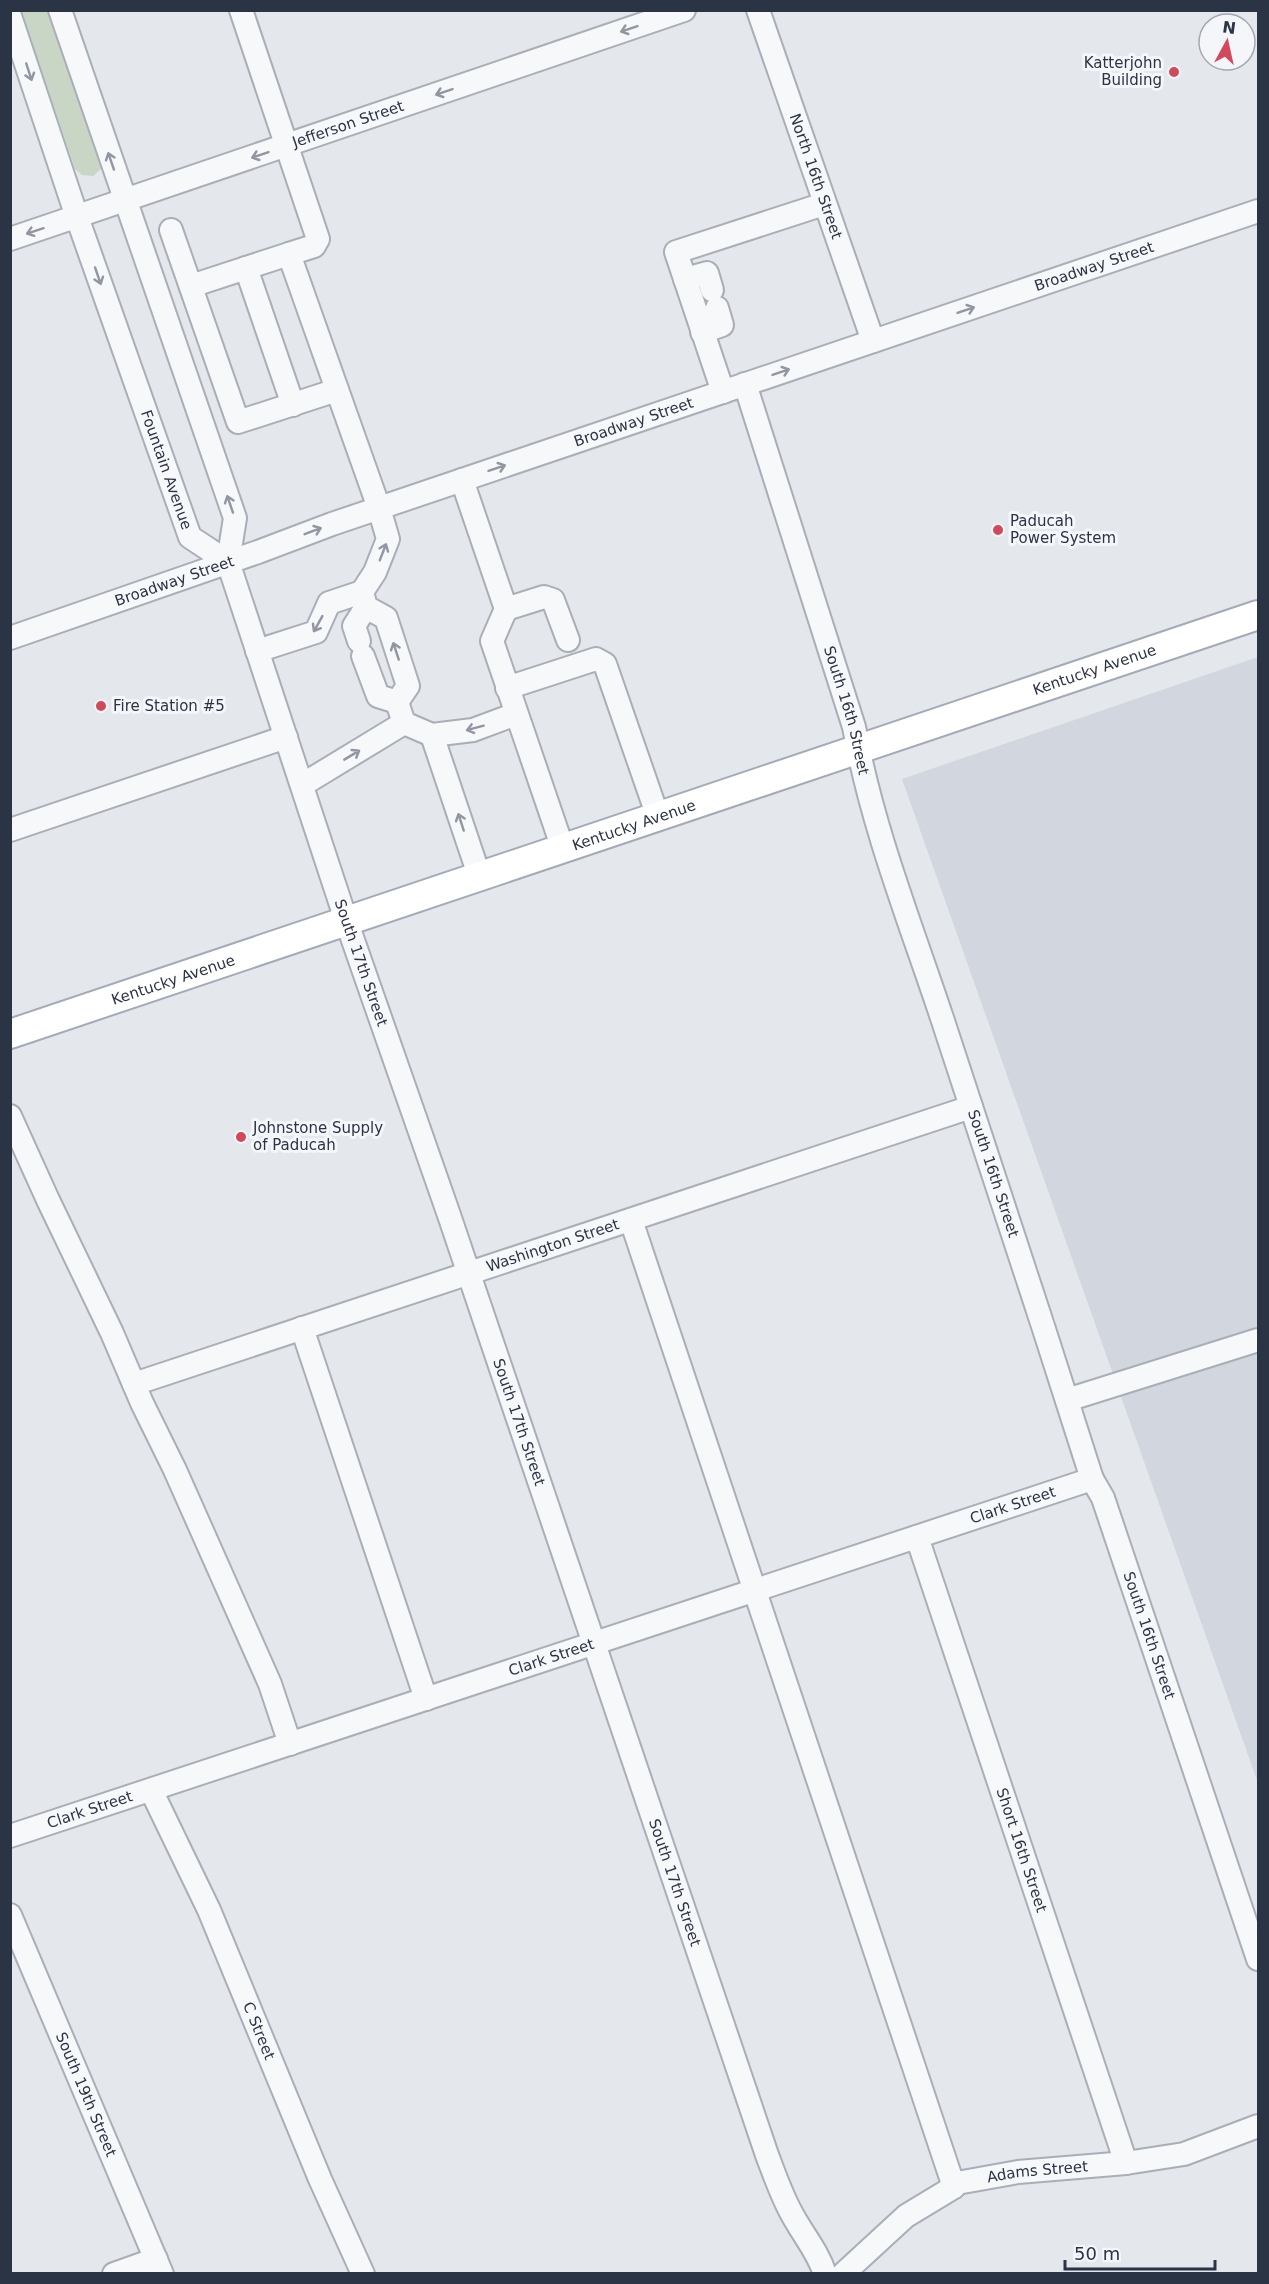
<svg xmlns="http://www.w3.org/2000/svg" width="1269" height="2284" font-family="'DejaVu Sans',sans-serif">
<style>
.built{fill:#d2d6de}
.green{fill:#c9d6c5}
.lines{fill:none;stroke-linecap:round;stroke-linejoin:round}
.minor-casing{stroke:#a9aeb7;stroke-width:26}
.major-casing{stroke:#a3abb8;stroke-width:32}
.minor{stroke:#f7f8fa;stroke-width:22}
.major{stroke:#fff;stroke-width:28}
.oneway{stroke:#9196a0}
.poi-dot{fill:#d1495b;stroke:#f4f6f9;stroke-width:2}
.labels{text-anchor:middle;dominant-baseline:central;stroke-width:6;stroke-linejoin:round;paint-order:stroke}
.poi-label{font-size:15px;fill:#2b3445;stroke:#f4f6f9;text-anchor:start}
.street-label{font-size:15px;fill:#2b3445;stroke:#f4f6f9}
</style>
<rect width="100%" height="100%" fill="#e4e7ec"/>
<polygon class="built" points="1258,657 1258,1783 902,779"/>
<polygon class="green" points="21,11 50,11 102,163 101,169 93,176 82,175 75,169"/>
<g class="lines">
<defs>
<g id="minor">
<path id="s1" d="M60,10L235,518L228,562L347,923L449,1215L767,2155C775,2176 782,2197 793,2216C804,2236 818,2252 825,2274"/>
<polyline points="241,10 318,239 314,246 289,254"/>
<path id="s2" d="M758,10L873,341"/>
<path id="s3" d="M10,16L77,217L190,537L228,562"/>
<polyline points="171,230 238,422 337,390"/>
<path id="s4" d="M10,239L684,10"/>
<polyline points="246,268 293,405"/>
<polyline points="685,279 707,273 712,290"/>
<polyline points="191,286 289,254 379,508 388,539 375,572 362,592 329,603 316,632 257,651"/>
<polyline points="702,332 722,325 717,308"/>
<path id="s5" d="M745,384L854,727C872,827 910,922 942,1018C993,1171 1043,1325 1092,1479L1103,1498L1258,1959"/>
<polyline points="723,392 676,252 824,204"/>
<polyline points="462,480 506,609 492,641 563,849"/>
<polyline points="362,592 366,607 386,618 408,686 397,702"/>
<polyline points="506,609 544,597 553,600 568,640"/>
<path id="s6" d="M10,638L258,552L332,524L1258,211"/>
<polyline points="359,641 354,626 366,607"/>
<polyline points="363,656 378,696 397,702"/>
<polyline points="507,688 596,659 605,664 658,817"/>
<polyline points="397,702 404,723 432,735 473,730 516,714"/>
<polyline points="432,735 480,878"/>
<polyline points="302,785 404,723"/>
<polyline points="10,830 286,737"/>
<polyline points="10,1116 48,1200 112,1333 142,1403 175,1470 270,1684 290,1744"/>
<polyline points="631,1220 954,2187"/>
<polyline points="302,1328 426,1699"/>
<path id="s7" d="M134,1384L971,1107"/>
<polyline points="1067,1400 1258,1340"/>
<path id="s8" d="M917,1537L1126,2163"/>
<path id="s9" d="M151,1790L209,1910L320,2179L363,2274"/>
<path id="s10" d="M10,1836L1092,1479"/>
<path id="s11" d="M10,1915L162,2274"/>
<polyline points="114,2274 156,2259"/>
<path id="s12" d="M843,2274L906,2216L954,2187L957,2183L1018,2172L1126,2163L1184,2154L1258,2126"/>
</g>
<g id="major">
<path id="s13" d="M10,1034C427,897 842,754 1258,615"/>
</g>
</defs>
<use href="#minor" class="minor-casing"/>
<use href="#major" class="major-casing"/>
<use href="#minor" class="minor"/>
<use href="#major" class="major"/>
</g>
<defs><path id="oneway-shaft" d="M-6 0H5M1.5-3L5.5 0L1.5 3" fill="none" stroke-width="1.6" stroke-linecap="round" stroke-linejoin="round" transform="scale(1.5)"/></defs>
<g class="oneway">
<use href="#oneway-shaft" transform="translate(629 29) rotate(161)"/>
<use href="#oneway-shaft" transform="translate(29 72) rotate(72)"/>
<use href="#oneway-shaft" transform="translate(444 92) rotate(161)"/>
<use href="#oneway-shaft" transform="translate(260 155) rotate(161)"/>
<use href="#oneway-shaft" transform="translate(111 161) rotate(-109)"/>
<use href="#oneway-shaft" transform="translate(35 231) rotate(162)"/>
<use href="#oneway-shaft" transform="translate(98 276) rotate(71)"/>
<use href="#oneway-shaft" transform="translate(966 310) rotate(-19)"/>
<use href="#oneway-shaft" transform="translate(781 372) rotate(-19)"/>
<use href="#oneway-shaft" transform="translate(497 468) rotate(-19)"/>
<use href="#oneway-shaft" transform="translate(230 504) rotate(-109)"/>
<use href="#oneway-shaft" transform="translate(313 531) rotate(-21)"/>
<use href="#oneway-shaft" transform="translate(383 552) rotate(-69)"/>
<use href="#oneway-shaft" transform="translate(318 624) rotate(119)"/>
<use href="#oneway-shaft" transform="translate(396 651) rotate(-108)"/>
<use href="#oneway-shaft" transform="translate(475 728) rotate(165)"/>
<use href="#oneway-shaft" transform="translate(352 755) rotate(-31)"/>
<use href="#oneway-shaft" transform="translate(461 822) rotate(-108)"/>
</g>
<g class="poi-dot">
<circle cx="1174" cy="72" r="6"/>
<circle cx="998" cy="530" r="6"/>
<circle cx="101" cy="706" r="6"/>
<circle cx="241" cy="1137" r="6"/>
</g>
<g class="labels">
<g class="poi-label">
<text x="1162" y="63" text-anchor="end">Katterjohn<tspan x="1162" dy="17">Building</tspan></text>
<text x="1010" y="521">Paducah<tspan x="1010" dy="17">Power System</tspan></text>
<text x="113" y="706">Fire Station #5</text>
<text x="253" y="1128">Johnstone Supply<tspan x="253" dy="17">of Paducah</tspan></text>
</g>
<g class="street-label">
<text stroke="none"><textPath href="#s4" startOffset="357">Jefferson Street</textPath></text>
<text stroke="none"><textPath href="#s2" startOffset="176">North 16th Street</textPath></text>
<text stroke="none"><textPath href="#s6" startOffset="1146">Broadway Street</textPath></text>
<text stroke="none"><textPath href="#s6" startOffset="660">Broadway Street</textPath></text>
<text stroke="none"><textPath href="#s3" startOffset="480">Fountain Avenue</textPath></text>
<text stroke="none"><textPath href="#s6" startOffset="174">Broadway Street</textPath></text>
<text stroke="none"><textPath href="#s13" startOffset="1144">Kentucky Avenue</textPath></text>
<text stroke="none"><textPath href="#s5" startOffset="342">South 16th Street</textPath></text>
<text stroke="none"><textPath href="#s13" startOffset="658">Kentucky Avenue</textPath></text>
<text stroke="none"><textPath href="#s1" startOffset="1004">South 17th Street</textPath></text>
<text stroke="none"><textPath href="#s13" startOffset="172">Kentucky Avenue</textPath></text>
<text stroke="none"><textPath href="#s5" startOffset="828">South 16th Street</textPath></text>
<text stroke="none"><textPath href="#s7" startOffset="441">Washington Street</textPath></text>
<text stroke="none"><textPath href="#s1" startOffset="1490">South 17th Street</textPath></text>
<text stroke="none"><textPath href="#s10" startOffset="1056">Clark Street</textPath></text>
<text stroke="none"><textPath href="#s5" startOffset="1316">South 16th Street</textPath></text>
<text stroke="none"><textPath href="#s10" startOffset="570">Clark Street</textPath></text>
<text stroke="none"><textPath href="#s10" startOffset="84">Clark Street</textPath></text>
<text stroke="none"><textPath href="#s8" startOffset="330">Short 16th Street</textPath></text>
<text stroke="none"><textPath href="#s1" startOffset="1976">South 17th Street</textPath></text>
<text stroke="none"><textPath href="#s9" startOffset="264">C Street</textPath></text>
<text stroke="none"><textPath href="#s11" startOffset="195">South 19th Street</textPath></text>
<text stroke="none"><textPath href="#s12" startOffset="228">Adams Street</textPath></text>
</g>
</g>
<rect width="1269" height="2284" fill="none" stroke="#2b3445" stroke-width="24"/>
<g transform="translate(1227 42) rotate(8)"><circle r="28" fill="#f4f6f9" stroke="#a4a8b1" stroke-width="1.5"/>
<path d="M0-4.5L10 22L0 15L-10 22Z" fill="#d1495b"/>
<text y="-9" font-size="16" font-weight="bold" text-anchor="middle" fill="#2b3445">N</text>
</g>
<path d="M1065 2260v9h150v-9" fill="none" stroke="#2b3445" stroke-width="3"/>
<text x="1074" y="2260" font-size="18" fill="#2b3445" stroke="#f4f6f9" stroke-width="4.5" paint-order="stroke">50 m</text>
</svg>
